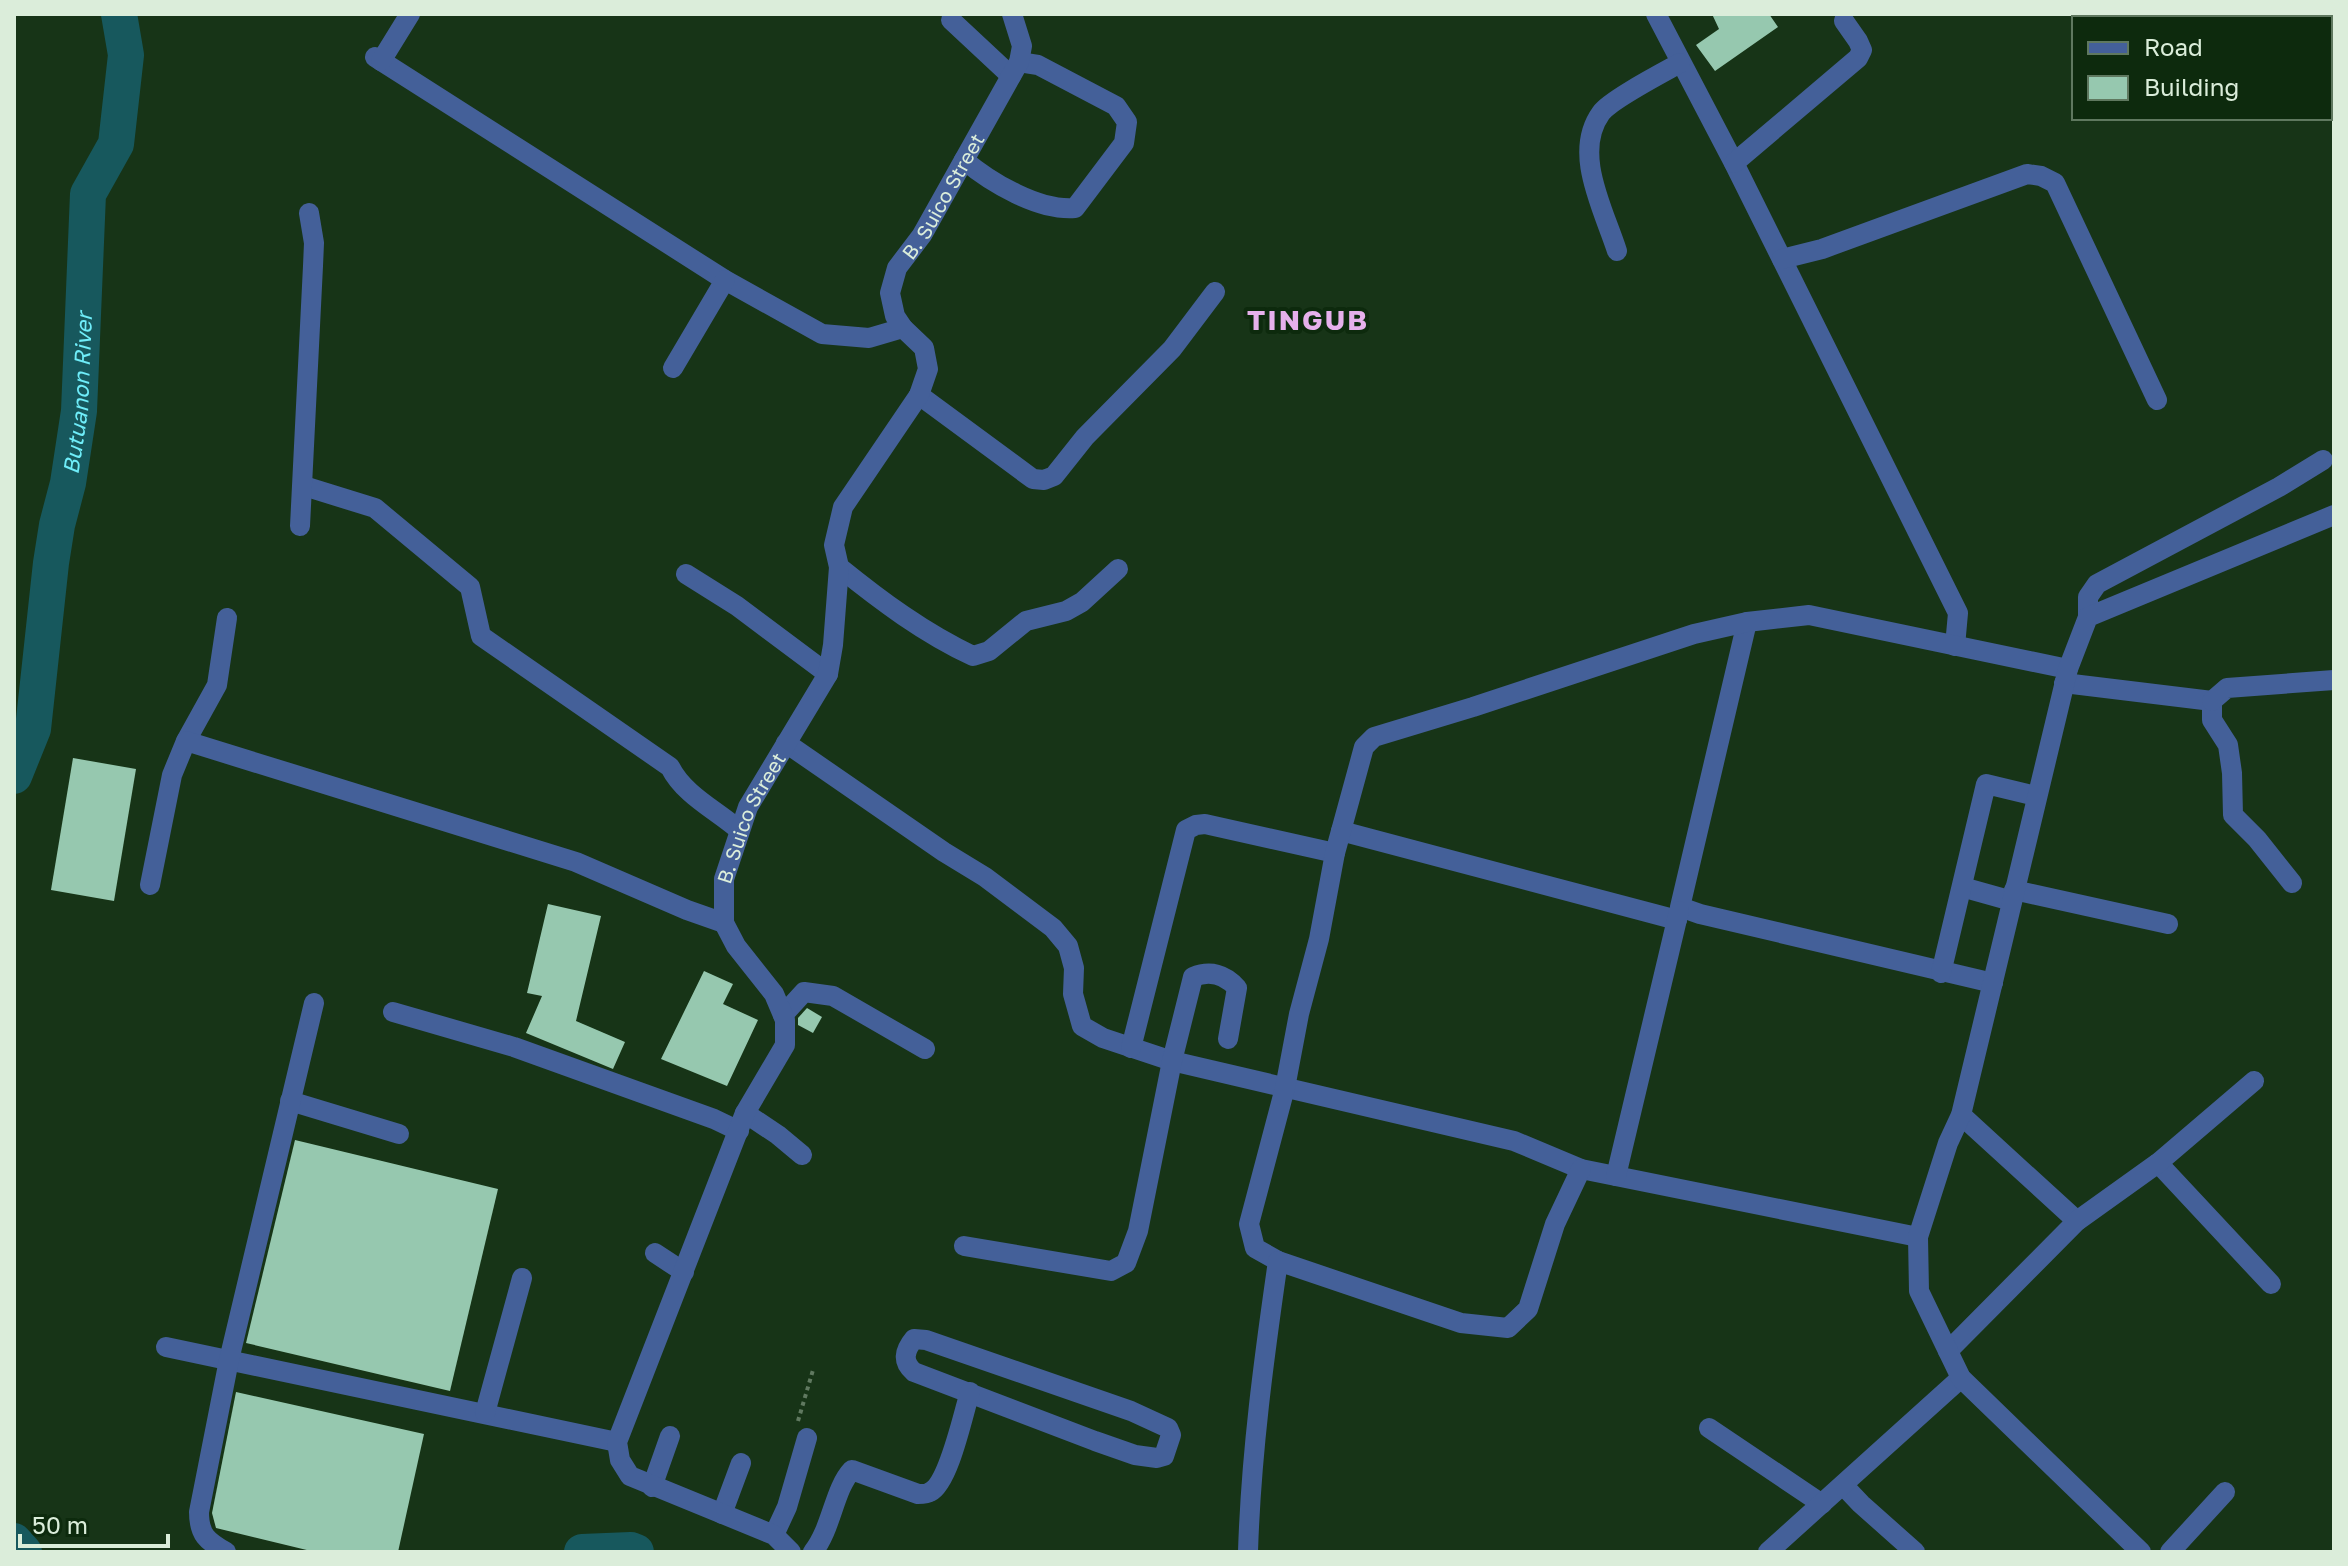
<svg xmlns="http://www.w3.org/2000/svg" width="2348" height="1566" font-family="'Golos Text',sans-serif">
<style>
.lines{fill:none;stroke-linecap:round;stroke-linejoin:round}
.river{stroke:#17585d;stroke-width:36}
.building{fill:#96c8af}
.path{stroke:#607960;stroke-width:4;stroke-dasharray:4 4;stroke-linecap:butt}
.minor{stroke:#446099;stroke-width:20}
.labels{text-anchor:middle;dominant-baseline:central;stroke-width:8;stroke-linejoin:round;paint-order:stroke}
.street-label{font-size:20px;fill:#dbedda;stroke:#0d2a0d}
.water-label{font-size:22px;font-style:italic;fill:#6fedf9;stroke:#0d2a0d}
.district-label{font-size:28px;font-weight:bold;letter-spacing:2px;fill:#e6b0eb;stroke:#0d2a0d}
</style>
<rect width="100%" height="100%" fill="#173417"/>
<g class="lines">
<g class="river">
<path id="s1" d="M14,776L33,729L51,563L57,525L68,483L79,411L88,194L116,144L126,55L119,14"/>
<polyline points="14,1541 24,1552"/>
<polyline points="582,1552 631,1550 636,1552"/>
</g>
</g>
<g class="building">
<polygon points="1712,14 1769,14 1778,27 1715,71 1696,45 1719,29"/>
<polygon points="73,758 136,769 114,901 51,890"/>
<polygon points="548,904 601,916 576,1021 625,1042 613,1069 526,1033 542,996 527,993"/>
<polygon points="704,971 733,984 723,1004 758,1020 727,1086 661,1059"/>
<polygon points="807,1008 822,1017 813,1033 798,1025 798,1018"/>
<polygon points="295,1140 498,1189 450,1391 246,1343"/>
<polygon points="236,1392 424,1434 398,1552 315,1552 216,1528 212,1513"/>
</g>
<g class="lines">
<polyline class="path" points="798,1421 813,1370"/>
<g class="minor">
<polyline points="1656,14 1734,163 1958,613 1955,646"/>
<polyline points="951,20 1011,76"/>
<polyline points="375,57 725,280 822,334 869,338 903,328"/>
<polyline points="381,61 410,14"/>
<path d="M964,160C991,183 1039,211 1075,208L1124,143L1127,122L1116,106L1038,65L1019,62"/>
<polyline points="1734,163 1858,58 1862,50 1858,41 1844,21"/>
<path d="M1617,251C1604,210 1572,153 1601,113C1610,100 1664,72 1680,63"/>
<polyline points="1782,259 1822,249 2027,174 2041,176 2055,183 2157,400"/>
<polyline points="673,368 725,280"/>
<polyline points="919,395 1033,479 1044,480 1054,476 1085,437 1172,349 1215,292"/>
<path d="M304,486L375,508L470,587L481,636L670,767C684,795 716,810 739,830"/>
<polyline points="300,526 313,266 314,243 309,213"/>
<path d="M839,567C881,601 924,633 973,656L989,651L1026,621L1066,611L1082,602L1118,569"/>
<polyline points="686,574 737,606 828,674"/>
<polyline points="2088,617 2088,597 2097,584 2279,487 2323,460"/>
<polyline points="1747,622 1680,907 1700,914 1993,983"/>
<polyline points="2064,683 2212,701 2212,720 2228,745 2232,773 2233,815 2257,839 2292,883"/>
<polyline points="2212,701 2227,688 2334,680"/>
<polyline points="186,741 217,685 227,618"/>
<polyline points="786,743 944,852 985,877 1053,928 1068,946 1074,968 1073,994 1082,1026 1103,1038 1172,1061 1514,1141 1581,1169 1918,1237"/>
<polyline points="1341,831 1677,920"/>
<polyline points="150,885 172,775 186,741 576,862 687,910 724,923"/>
<polyline points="1962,887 2012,901"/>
<polyline points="2014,890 2168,924"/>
<polyline points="1941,973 1986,784 2036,796"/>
<polyline points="393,1012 514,1047 714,1119 739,1131"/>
<polyline points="783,1015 804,992 833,996 925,1049"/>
<polyline points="1131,1048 1186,830 1196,825 1205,824 1335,853"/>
<polyline points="290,1101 399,1134"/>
<polyline points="745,1113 778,1135 802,1155"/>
<polyline points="1961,1115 2077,1221"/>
<polyline points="2158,1163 2271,1284"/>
<polyline points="1616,1176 1679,911"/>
<path d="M964,1246L1111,1271L1126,1263L1138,1231L1172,1061L1193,977C1210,970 1225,974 1237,988L1228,1039"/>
<polyline points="655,1253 684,1272"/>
<polyline points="1278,1261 1255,1248 1249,1224 1285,1088 1299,1014 1319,939 1335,853 1364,747 1374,737 1473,707 1694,634 1747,622 1809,615 2068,669"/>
<path d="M914,1339L926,1340L1131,1411L1168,1428L1171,1435L1164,1456L1157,1458L1135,1455L1095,1441L914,1372C902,1362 904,1351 914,1339Z"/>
<polyline points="166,1347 617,1442"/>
<polyline points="1948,1351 2077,1221 2158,1163 2254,1081"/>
<polyline points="485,1413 522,1278"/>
<polyline points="1709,1428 1822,1504"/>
<polyline points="1843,1485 1861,1504 1915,1552"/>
<polyline points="652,1487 670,1436"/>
<polyline points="722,1514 741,1463"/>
<polyline points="774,1535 787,1507 807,1438"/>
<path d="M226,1552C207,1541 199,1535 199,1512L229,1360L314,1003"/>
<path id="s2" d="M791,1552L774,1535L630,1476L620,1460L617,1442L745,1113L785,1045V1020L774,994L736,946L724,923V879L748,807L828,674L833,645L839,567L834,545L843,507L919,395L928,369L924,348L903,328L895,316L890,293L897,268L922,235L1019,62L1022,46L1012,14"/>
<path d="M813,1552C832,1528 834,1489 852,1470L918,1494C921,1494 927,1494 930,1492C949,1483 963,1414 970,1392"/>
<path d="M1248,1552C1251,1454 1264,1358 1278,1261L1461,1323L1508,1328L1528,1309L1555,1224L1581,1169"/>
<polyline points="1768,1552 1961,1378"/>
<polyline points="2141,1552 1961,1378 1919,1291 1918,1237 1948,1143 1961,1115 2068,669 2088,617 2334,515"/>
<polyline points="2170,1552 2225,1492"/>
</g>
</g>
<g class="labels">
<g class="street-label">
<text stroke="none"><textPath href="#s2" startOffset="1596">B. Suico Street</textPath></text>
<text stroke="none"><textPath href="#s2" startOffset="900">B. Suico Street</textPath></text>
</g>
<g class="water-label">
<text stroke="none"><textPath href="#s1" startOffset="390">Butuanon River</textPath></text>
</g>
<g class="district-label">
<text x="1308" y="319">TINGUB</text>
</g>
</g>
<rect width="2348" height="1566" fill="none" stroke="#dbedda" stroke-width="32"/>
<rect x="2072" y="16" width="260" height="104" fill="#0d2a0d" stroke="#5f785f" stroke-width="2"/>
<rect x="2088" y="42" width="40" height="12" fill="#446099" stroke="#5f785f" stroke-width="2"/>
<text x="2144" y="56" font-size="24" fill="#dbedda">Road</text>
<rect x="2088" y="76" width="40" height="24" fill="#96c8af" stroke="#5f785f" stroke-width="2"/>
<text x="2144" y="96" font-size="24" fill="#dbedda">Building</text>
<path d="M20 1534v12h148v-12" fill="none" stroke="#dbedda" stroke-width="4"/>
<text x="32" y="1534" font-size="24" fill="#dbedda" stroke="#0d2a0d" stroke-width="6" paint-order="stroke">50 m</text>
</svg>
